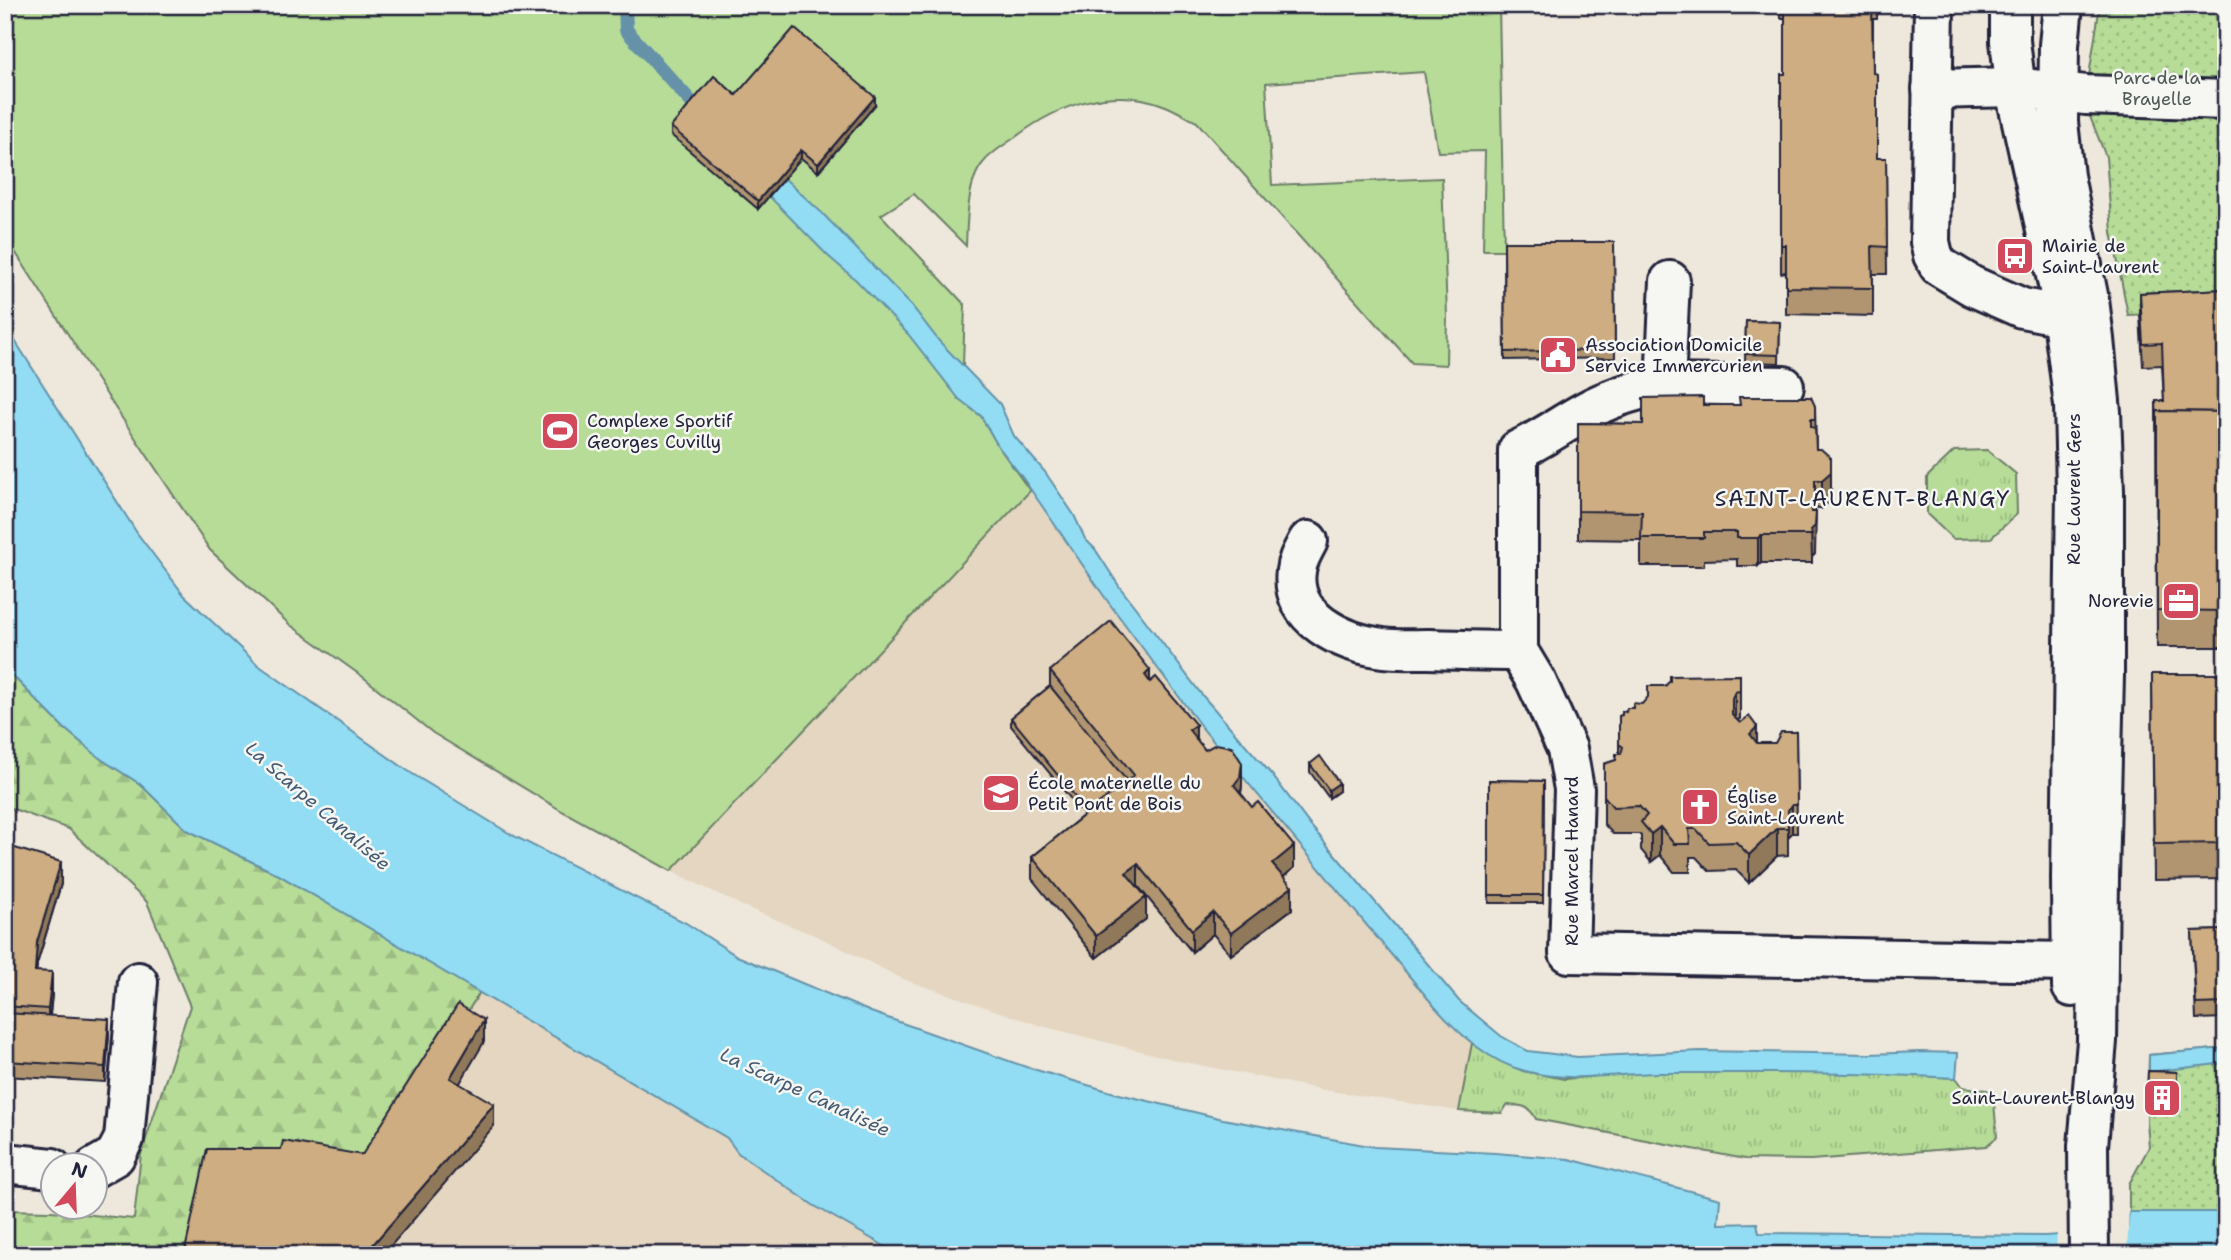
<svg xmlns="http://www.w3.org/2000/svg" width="2231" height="1260" font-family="'Shantell Sans',sans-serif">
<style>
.built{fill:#e4d6c0}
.grass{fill:url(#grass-tufts);stroke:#6c7f69;stroke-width:2}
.forest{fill:url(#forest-firs);stroke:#6c7f69;stroke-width:2}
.park{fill:url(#park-dots);stroke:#6c7f69;stroke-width:2}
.pitch{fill:#b6dc97;stroke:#6c7f69;stroke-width:2}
.water{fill:#92ddf3;stroke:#6592a9;stroke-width:2}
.pier{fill:#eee7db}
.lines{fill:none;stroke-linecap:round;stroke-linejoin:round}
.stream{stroke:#6592a9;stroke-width:14}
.minor-casing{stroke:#22223b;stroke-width:44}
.major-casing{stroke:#22223b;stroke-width:44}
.minor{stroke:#f6f6f2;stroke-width:38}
.major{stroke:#f6f6f2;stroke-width:38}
.wall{fill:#b0956f;stroke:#22223b;stroke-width:2}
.shaded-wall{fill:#90795a;stroke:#22223b;stroke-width:2}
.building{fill:#cdad81;stroke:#22223b;stroke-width:2}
.labels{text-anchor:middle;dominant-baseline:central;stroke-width:5;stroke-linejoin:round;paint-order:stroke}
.park-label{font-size:18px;fill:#4e5a57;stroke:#f6f6f2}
.poi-label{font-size:18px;fill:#22223b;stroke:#f6f6f2;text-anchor:start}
.street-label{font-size:18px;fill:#22223b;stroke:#f6f6f2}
.water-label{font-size:19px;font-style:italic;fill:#445a72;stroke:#f6f6f2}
.quarter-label{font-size:21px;letter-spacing:2px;fill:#22223b;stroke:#f6f6f2}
</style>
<defs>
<pattern id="grass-tufts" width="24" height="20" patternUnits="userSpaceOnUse" patternTransform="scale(1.75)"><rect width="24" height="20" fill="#b6dc97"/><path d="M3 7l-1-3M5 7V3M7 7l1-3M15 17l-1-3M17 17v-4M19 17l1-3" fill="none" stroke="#9cbc83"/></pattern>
<pattern id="forest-firs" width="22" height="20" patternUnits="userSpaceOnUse" patternTransform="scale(1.75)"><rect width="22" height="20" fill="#b6dc97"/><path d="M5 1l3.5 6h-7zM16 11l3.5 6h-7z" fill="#9cbc83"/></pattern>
<pattern id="park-dots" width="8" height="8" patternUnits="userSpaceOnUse" patternTransform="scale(1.75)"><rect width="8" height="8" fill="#b6dc97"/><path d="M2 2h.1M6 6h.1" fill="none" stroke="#9cbc83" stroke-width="1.8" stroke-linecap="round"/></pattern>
</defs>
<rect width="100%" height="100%" fill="#eee7db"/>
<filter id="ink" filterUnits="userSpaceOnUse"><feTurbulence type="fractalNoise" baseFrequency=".0143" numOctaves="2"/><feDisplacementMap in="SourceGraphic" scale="14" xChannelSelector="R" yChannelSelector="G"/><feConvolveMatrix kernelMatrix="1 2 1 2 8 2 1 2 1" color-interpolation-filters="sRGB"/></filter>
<g filter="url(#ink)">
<g class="built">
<polygon points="1030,491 1106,599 1203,729 1452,1026 1472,1043 1459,1111 1324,1090 1180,1061 1038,1025 903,979 821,938 743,906 671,871"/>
<polygon points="480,992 727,1138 738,1153 813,1205 900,1255 189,1255 362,1177"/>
</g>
<g class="grass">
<polygon points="1987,450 2016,474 2017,514 1991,538 1953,539 1927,514 1927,477 1954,451"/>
<path d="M1472,1043L1500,1061L1523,1071L1564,1079L1633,1073L1752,1072L1877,1073L1956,1078L1963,1087L1993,1091L1997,1137L1986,1146L1811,1160L1745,1159L1536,1119C1529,1105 1521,1105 1507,1105L1502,1113L1459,1111Z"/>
</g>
<polygon class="forest" points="5,668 64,728 101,759 140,784 187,830 277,874 480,992 362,1177 189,1255 5,1255 5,1210 51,1211 134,1219 141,1154 190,1006 147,902 69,829 5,806"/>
<g class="park">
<polygon points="2100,5 2226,5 2226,311 2128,315 2112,232 2106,157 2087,109 2086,95"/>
<polygon points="2226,1048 2226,1212 2129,1212 2129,1184 2149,1147 2147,1122 2149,1055"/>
</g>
<path class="pitch" d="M5,5H1499L1504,250H1483L1485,151L1438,152L1424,72L1266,83L1272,185L1442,178L1447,316L1446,365L1412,363L1197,122C1186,117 1175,109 1163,105C1112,85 1058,105 1017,136C1006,144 991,152 983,163C967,181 967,223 966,246L914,194L881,215L965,305L963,365L959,399L981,416L998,446L1030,491L671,871L562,811L433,733L363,677L289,624L210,550L114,406L5,236Z"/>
<g class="water">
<path d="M784,178L822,213L912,306L939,341L1000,404L1014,436L1045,472L1074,515L1085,539L1095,549L1119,586L1202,695L1272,775L1310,825L1459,1001L1501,1036L1528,1051L1578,1057L1700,1051L1870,1054L1920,1052L1958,1053L1956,1078C1856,1072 1757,1073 1657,1073C1613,1074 1569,1083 1525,1071C1489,1062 1459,1034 1435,1007L1203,729L1106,599L1022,477L998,446L981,416L959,399L908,334L856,280L828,256L769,196Z"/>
<polygon points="5,325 137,533 184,595 258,665 411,773 512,835 686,923 737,956 871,1012 1026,1067 1115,1093 1223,1119 1375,1147 1495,1153 1569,1159 1720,1199 1718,1224 1757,1223 1759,1233 2045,1236 2127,1230 2129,1212 2226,1212 2226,1255 900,1255 813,1205 738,1153 727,1138 277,874 187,830 140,784 101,759 64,728 5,668"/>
<polygon points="2226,1048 2226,1063 2149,1072 2149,1055"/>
</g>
<polygon class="pier" points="2129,1208 2127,1255 2056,1255 2057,1232 2124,1227 2125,1211"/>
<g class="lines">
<polyline class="stream" points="625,5 626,30 695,106"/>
<defs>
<g id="minor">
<polyline points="1934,5 1930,242 1933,255 1939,266 1972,286 2022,308 2063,316"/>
<polyline points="1932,89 2015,87 2086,95 2226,100"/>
<path d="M1670,281L1665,384C1641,389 1618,395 1596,406C1569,419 1546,437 1518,450V651L1536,681L1567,749L1574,789L1569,953L2072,962"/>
<polyline points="1665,384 1784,386"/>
<path d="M1308,541C1303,551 1297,560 1296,571C1289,619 1344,643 1383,648C1397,650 1412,649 1426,649C1457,650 1487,651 1518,651"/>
<polyline points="5,1163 52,1168"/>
<polyline points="94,1168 115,1156 124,1139 138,982"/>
</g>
<g id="major">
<polyline points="2010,5 2010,41 2017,99 2059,289 2074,405 2076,490 2071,879 2072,987"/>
<polyline points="2063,5 2059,45 2058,122 2064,176 2089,300 2094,339 2101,412 2104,491 2104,676 2099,878 2097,1041 2088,1146 2089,1255"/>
</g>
</defs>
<use href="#minor" class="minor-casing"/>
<use href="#major" class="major-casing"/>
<use href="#minor" class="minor"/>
<use href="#major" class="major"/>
</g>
<g class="wall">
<polygon points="1781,5 1877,5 1877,19 1873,19 1873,73 1877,158 1886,158 1887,274 1873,274 1873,316 1786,314 1786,272 1781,273 1781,74 1785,74 1785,18 1781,18"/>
<polygon points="736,95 875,105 818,172 801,158 758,209 671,135 671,127"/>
<polygon points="1504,242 1614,242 1615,358 1505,360"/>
<polygon points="2226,289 2226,647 2157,647 2156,401 2164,401 2162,365 2143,366 2140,315 2140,293"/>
<polygon points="1746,321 1780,322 1779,363 1745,362"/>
<polygon points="1703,405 1815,406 1816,449 1831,500 1822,508 1815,508 1815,554 1812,557 1812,563 1761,563 1758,566 1737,566 1737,559 1704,560 1704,566 1641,566 1641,540 1578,539 1578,423 1643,424"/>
<polygon points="1050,671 1150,682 1205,750 1242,785 1241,794 1294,868 1283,877 1292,909 1231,955 1213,934 1192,952 1138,886 1137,887 1146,919 1096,958 1032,879 1032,857 1084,815 1011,726 1011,718 1050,686"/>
<polygon points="2152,674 2226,674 2226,879 2154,880"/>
<polygon points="1740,675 1740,719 1737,720 1740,723 1757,727 1757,743 1775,743 1796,732 1797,833 1792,833 1788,837 1788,855 1777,856 1749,883 1736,870 1709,871 1696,857 1690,857 1690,872 1674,872 1660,855 1651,862 1641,850 1641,836 1639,834 1613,834 1604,824 1604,764 1616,760 1619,754 1619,716 1622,715 1642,704 1665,686"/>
<polygon points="1310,764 1339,791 1329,798 1310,772"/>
<polygon points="1489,780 1544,781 1543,903 1489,903"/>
<polygon points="5,845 61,884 37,964 36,971 52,994 50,1016 109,1035 105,1082 5,1076"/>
<polygon points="2226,930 2226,1018 2196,1019 2192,931"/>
<polygon points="2148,1071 2177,1072 2177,1108 2147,1107"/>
</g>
<g class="shaded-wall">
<polygon points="875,97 875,105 818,172 818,164"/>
<polygon points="801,150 801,158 758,209 758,201"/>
<polygon points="1831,464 1831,500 1822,508 1822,480"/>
<polygon points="1816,512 1815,554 1812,557 1811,530"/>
<polygon points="1761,535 1761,563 1758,566 1758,538"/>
<polygon points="1150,670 1150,692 1145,675"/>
<polygon points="1735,692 1735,720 1732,725 1732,698"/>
<polygon points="1196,725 1196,748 1189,730"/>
<polygon points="1757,727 1757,754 1750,734"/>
<polygon points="1242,763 1242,785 1240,799 1234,785"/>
<polygon points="1339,783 1339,791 1329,798 1329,790"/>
<polygon points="1792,805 1792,833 1788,837 1788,810"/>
<polygon points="1660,827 1660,855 1651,862 1651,834"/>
<polygon points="1777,828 1777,856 1749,883 1749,855"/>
<polygon points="1294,846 1294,868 1272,886 1272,864"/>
<polygon points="61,862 61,884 37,964 35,993 35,971 37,942"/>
<polygon points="1138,864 1138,886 1126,895 1126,873"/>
<polygon points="1292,887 1292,909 1231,955 1231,933"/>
<polygon points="1146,897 1146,919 1096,958 1096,936"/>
<polygon points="1213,912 1213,934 1192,952 1192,930"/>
<polygon points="52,972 52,994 48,1031 48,1009"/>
<polygon points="109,1019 109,1035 105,1082 105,1067"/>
<polygon points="484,1020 484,1042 450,1100 450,1078"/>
<polygon points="494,1104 494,1126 383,1255 364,1255"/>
</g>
<g class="building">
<polygon points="1785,5 1872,5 1873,73 1877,74 1877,158 1886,158 1887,247 1872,246 1873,288 1786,287 1786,245 1781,245 1781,74 1785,74"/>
<polygon points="794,28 875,97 818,164 801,150 758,201 671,127 714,76 736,95"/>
<polygon points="1504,242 1614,242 1615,350 1505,352"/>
<polygon points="2226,289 2226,412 2157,411 2157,425 2156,401 2164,401 2162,343 2143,344 2140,293"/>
<polygon points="1746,321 1780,322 1779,355 1745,354"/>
<polygon points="1703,397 1703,405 1740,405 1739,397 1811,397 1815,406 1815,419 1811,419 1811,427 1815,428 1816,449 1821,449 1831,458 1831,472 1822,480 1815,480 1815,503 1811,503 1812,512 1816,512 1815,526 1811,530 1812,535 1761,535 1758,538 1737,538 1737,532 1704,532 1704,538 1641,538 1642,512 1578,511 1578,423 1643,424 1643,398"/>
<polygon points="2157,411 2226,412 2226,611 2157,610"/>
<polygon points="1111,621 1150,670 1145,675 1150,682 1156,677 1196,725 1189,730 1205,750 1216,744 1232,747 1242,763 1240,777 1234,785 1252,807 1258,802 1294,846 1272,864 1292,887 1231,933 1213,912 1192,930 1138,864 1126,873 1146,897 1096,936 1032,857 1134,775 1050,671"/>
<polygon points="2152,674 2226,674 2226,843 2154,844"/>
<polygon points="1740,675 1740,691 1735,692 1732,698 1732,715 1740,723 1749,716 1757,727 1750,734 1757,743 1775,743 1781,732 1796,732 1797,805 1792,805 1788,810 1788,828 1777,828 1749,855 1736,842 1709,843 1696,829 1689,829 1690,844 1674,844 1660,827 1651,834 1641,822 1647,815 1639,806 1613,807 1604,796 1604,764 1616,760 1616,754 1621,754 1623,747 1619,744 1619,716 1622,715 1622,711 1626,712 1627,708 1633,708 1633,703 1642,704 1648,697 1648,686 1665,686 1670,681 1670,676"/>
<polygon points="1050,686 1127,781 1088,812 1011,718"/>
<polygon points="1320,756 1339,783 1329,790 1310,764"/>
<polygon points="1489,780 1544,781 1543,895 1489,895"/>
<polygon points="5,845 61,862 37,942 35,971 52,972 48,1009 5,1006"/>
<polygon points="2226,930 2226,1003 2196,1004 2192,931"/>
<polygon points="458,1004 484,1020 450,1078 494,1104 364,1255 184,1255 207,1149 281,1149 283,1141 362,1155"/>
<polygon points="5,1013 109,1019 105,1067 5,1061"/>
<polygon points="2148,1071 2177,1072 2177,1100 2147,1099"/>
</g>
</g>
<defs>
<symbol id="bus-square" viewBox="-11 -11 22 22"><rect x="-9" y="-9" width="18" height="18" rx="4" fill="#d1495b" stroke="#f6f6f2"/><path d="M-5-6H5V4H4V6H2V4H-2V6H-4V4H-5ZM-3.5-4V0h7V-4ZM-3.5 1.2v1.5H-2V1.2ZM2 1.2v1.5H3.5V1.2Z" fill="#fff"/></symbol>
<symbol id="civic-square" viewBox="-11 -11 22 22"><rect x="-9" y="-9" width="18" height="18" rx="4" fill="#d1495b" stroke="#f6f6f2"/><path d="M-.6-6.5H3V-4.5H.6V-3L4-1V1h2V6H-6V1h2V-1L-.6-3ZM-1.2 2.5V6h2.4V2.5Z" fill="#fff"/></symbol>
<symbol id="stadium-square" viewBox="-11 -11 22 22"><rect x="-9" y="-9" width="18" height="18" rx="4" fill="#d1495b" stroke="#f6f6f2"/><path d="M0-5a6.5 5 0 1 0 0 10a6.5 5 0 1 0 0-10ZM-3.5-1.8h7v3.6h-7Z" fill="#fff"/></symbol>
<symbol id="office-square" viewBox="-11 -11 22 22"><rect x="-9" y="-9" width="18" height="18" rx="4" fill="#d1495b" stroke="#f6f6f2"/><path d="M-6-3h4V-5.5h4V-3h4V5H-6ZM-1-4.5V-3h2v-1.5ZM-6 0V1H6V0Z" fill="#fff"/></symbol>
<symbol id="school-square" viewBox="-11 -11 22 22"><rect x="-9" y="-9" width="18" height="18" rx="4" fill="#d1495b" stroke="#f6f6f2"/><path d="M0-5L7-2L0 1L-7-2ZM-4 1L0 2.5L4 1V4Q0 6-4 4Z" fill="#fff"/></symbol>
<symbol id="church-square" viewBox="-11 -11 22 22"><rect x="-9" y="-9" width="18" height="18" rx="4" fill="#d1495b" stroke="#f6f6f2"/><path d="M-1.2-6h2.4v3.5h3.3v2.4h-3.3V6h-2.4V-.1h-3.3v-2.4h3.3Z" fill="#fff"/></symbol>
<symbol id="building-square" viewBox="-11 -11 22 22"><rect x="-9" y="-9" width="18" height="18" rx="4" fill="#d1495b" stroke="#f6f6f2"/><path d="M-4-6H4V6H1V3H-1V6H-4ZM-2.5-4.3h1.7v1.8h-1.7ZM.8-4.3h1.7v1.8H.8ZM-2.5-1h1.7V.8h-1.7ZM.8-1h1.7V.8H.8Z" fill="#fff"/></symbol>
</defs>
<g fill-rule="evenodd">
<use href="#bus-square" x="1993" y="234" width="44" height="44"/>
<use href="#civic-square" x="1536" y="333" width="44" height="44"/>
<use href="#stadium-square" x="538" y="409" width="44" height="44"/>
<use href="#office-square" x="2159" y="579" width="44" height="44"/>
<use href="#school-square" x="979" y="771" width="44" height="44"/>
<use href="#church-square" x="1678" y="785" width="44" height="44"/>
<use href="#building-square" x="2140" y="1076" width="44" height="44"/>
</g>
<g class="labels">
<g class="park-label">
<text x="2157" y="78">Parc de la<tspan x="2157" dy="21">Brayelle</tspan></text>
</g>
<g class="poi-label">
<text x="2042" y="246">Mairie de<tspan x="2042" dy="21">Saint-Laurent</tspan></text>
<text x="1585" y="345">Association Domicile<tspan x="1585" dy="21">Service Immercurien</tspan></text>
<text x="587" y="421">Complexe Sportif<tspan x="587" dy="21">Georges Cuvilly</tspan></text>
<text x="2154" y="601" text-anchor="end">Norevie</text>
<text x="1028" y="783">École maternelle du<tspan x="1028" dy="21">Petit Pont de Bois</tspan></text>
<text x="1727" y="797">Église<tspan x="1727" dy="21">Saint-Laurent</tspan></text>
<text x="2135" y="1098" text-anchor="end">Saint-Laurent-Blangy</text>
</g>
<g class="street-label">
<text transform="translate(2074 489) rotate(-90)">Rue Laurent Gers</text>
<text transform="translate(1572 861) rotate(-90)">Rue Marcel Hanard</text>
</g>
<g class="water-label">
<text transform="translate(318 806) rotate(41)">La Scarpe Canalisée</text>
<text transform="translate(805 1092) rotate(25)">La Scarpe Canalisée</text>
</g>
<g class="quarter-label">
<text x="1863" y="499">SAINT-LAURENT-BLANGY</text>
</g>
</g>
<rect width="2231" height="1260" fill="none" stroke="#f6f6f2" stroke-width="28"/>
<rect x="14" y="14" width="2203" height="1232" fill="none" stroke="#22223b" stroke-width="2.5" filter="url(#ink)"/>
<g transform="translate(74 1186) rotate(19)"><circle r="33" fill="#f6f6f2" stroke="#a1a1a9" stroke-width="2"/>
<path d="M0-5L12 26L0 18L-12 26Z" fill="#d1495b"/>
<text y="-10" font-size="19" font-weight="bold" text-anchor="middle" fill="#22223b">N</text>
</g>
</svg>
